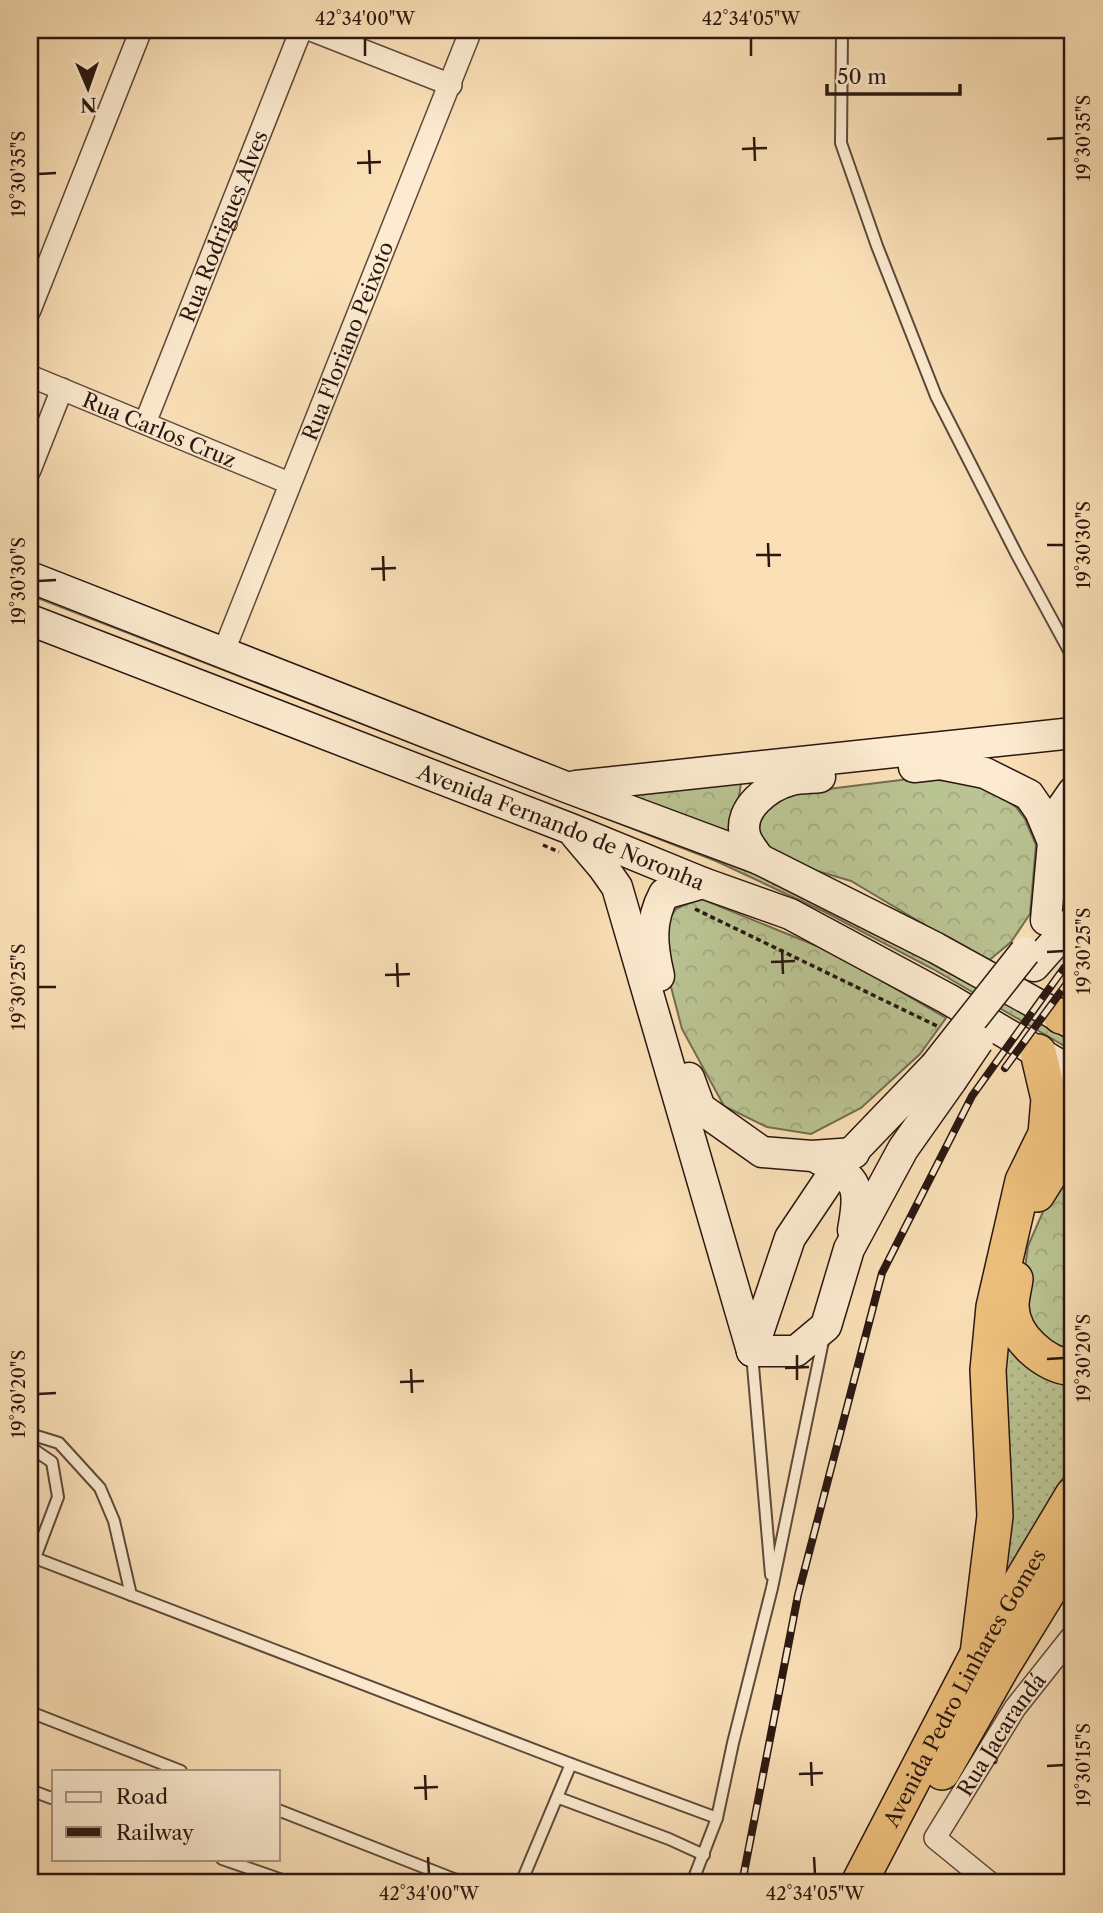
<svg xmlns="http://www.w3.org/2000/svg" width="1103" height="1913" font-family="'Libre Caslon Text',serif">
<style>
.grass{fill:url(#grass-dots);stroke:#726d51;stroke-width:2}
.forest{fill:url(#forest-crowns);stroke:#726d51;stroke-width:2}
.lines{fill:none;stroke-linecap:round;stroke-linejoin:round}
.service-casing{stroke:#5e493a;stroke-width:14}
.minor-casing{stroke:#5e493a;stroke-width:24}
.secondary-casing{stroke:#2a1710;stroke-width:33}
.trunk-casing{stroke:#2a1710;stroke-width:38}
.path{stroke:#2a1710;stroke-width:3.5;stroke-dasharray:5 3.5;stroke-linecap:butt}
.service{stroke:#fcebd0;stroke-width:10}
.minor{stroke:#fcebd0;stroke-width:21}
.secondary{stroke:#fcebd0;stroke-width:30}
.trunk{stroke:#eec07c;stroke-width:35}
.rail-casing{stroke:#2a1710;stroke-width:8}
.rail{stroke:#fcebd0;stroke-width:5;stroke-dasharray:16;stroke-linecap:butt}
.secondary-bridge-casing{stroke:#2a1710;stroke-width:33;stroke-linecap:butt}
.secondary-bridge{stroke:#fcebd0;stroke-width:30}
.ticks{fill:none;stroke:#2a1710;stroke-width:2.5}
.labels{text-anchor:middle;dominant-baseline:central;stroke-width:5;stroke-linejoin:round;paint-order:stroke}
.street-label{font-size:21px;fill:#2a1710;stroke:#fcebd0}
.neatline{fill:none;stroke:#2a1710;stroke-width:2.5}
.ticks-label{font-size:18px;text-anchor:middle;fill:#2a1710}
</style>
<defs>
<pattern id="grass-dots" width="8" height="8" patternUnits="userSpaceOnUse" patternTransform="scale(1.75)"><rect width="8" height="8" fill="#bac392"/><path d="M2 2h.1M6 6h.1" fill="none" stroke="#a0a77d" stroke-width="1.8" stroke-linecap="round"/></pattern>
<pattern id="forest-crowns" width="20" height="18" patternUnits="userSpaceOnUse" patternTransform="scale(1.75)"><rect width="20" height="18" fill="#bac392"/><path d="M2 6a3 3 0 1 1 6 0M12 15a3 3 0 1 1 6 0" fill="none" stroke="#a0a77d"/></pattern>
</defs>
<rect width="100%" height="100%" fill="#fbe0b7"/>
<filter id="stains"><feTurbulence type="fractalNoise" baseFrequency=".00286" numOctaves="4"/><feColorMatrix values="0 0 0 0 .2 0 0 0 0 .09 0 0 0 0 .02 0 0 0 .5 -.17"/></filter>
<radialGradient id="worn" r=".72"><stop offset=".6" stop-color="#630" stop-opacity="0"/><stop offset="1" stop-color="#630" stop-opacity=".3"/></radialGradient>
<g class="grass">
<polygon points="30,584 777,876 944,965 1073,1041 1073,1051 933,969 825,912 716,861 30,595"/>
<polygon points="998,1325 1073,1374 1073,1461 1014,1562 995,1590"/>
</g>
<g class="forest">
<polygon points="941,775 979,781 1016,807 1025,819 1036,845 1030,914 1011,942 987,962 851,881 770,857 755,826 765,804 796,793"/>
<polygon points="741,783 731,848 609,796"/>
<polygon points="699,898 834,953 946,1018 920,1054 861,1108 811,1134 767,1127 724,1106 682,1029 665,964 664,927 676,909"/>
<polygon points="1073,1158 1073,1361 1062,1361 1020,1305 1028,1246 1062,1168"/>
</g>
<g class="lines">
<defs>
<g id="service">
<polyline points="842,30 841,143 877,246 936,396 1017,555 1073,658"/>
<polyline points="752,1354 771,1575"/>
<polyline points="30,1434 59,1443 100,1488 114,1521 131,1595"/>
<polyline points="30,1447 52,1462 58,1497 30,1571"/>
<polyline points="35,1558 571,1764 717,1818"/>
<polyline points="30,1712 181,1771"/>
<polyline points="30,1790 54,1799"/>
<polyline points="559,1798 669,1839 704,1855"/>
<polyline points="278,1810 464,1883"/>
<polyline points="222,1859 291,1883"/>
<polyline points="521,1883 571,1764"/>
<polyline points="692,1883 717,1818 733,1743 772,1588 824,1336"/>
</g>
<g id="minor">
<polyline points="311,30 451,85"/>
<polyline points="30,310 141,30"/>
<path id="s1" d="M30,376L289,483"/>
<path id="s2" d="M145,423L301,30"/>
<polyline points="30,470 62,389"/>
<path id="s3" d="M223,653L471,30"/>
<path id="s4" d="M990,1883L935,1838L1015,1708L1073,1635"/>
</g>
<g id="secondary">
<polyline points="30,577 566,787 759,859 936,948 1073,1024"/>
<path id="s5" d="M30,620L571,829L703,883L790,914L948,999L1073,1073"/>
<polyline points="914,767 940,764 985,773 1029,795 1040,811 1053,842 1046,920"/>
<polyline points="576,786 1073,733"/>
<polyline points="1048,828 1073,792"/>
<polyline points="576,835 603,867 617,887 752,1351"/>
<path d="M759,859C755,852 747,844 745,835C738,808 769,786 791,780C800,778 811,778 820,777"/>
<polyline points="1034,966 1073,922"/>
<path d="M659,976C652,946 649,922 664,894L703,883"/>
<polyline points="689,1078 700,1108 762,1152 812,1156 854,1153"/>
<path d="M819,1159C859,1179 861,1187 853,1230"/>
<polyline points="752,1351 796,1351 826,1326 849,1249 903,1149 951,1081"/>
<polyline points="752,1351 790,1238 837,1168 935,1066"/>
</g>
<g id="trunk">
<polyline points="1061,1016 1073,1016"/>
<polyline points="1037,1194 1060,1157 1073,1146"/>
<path d="M1015,1279C1014,1287 1011,1297 1011,1306C1012,1337 1044,1365 1073,1368"/>
<polyline points="978,1654 995,1516 988,1370 994,1307 1023,1181 1046,1134 1049,1099 1038,1052"/>
<polyline points="942,1772 1001,1668 1073,1551"/>
<path id="s6" d="M859,1883L978,1654L1073,1495"/>
</g>
</defs>
<use href="#service" class="service-casing"/>
<use href="#minor" class="minor-casing"/>
<use href="#secondary" class="secondary-casing"/>
<use href="#trunk" class="trunk-casing"/>
<g class="path">
<polyline points="543,845 559,852"/>
<polyline points="695,909 937,1026"/>
</g>
<use href="#service" class="service"/>
<use href="#minor" class="minor"/>
<use href="#secondary" class="secondary"/>
<use href="#trunk" class="trunk"/>
<defs>
<g id="rail">
<polyline points="1005,1068 1073,975"/>
<polyline points="742,1883 798,1595 882,1273 972,1096 1064,968 1073,961"/>
</g>
</defs>
<use href="#rail" class="rail-casing"/>
<use href="#rail" class="rail"/>
<defs>
<g id="secondary-bridge">
<polyline points="935,1066 1025,952"/>
<polyline points="951,1081 978,1041"/>
</g>
</defs>
<use href="#secondary-bridge" class="secondary-bridge-casing"/>
<use href="#secondary-bridge" class="secondary-bridge"/>
</g>
<path class="ticks" d="M365,38V56M751,38V56M754,137L755,161M1047,139L1064,138M742,149L767,148M369,150L370,174M357,163L381,162M38,174L56,173M768,543L769,567M1047,545H1064M756,555H781M383,556L384,581M371,569L396,568M38,581L56,580M782,949L783,974M1047,952L1064,951M771,962L795,961M397,963L398,987M385,975L410,974M38,987H56M797,1355V1380M1047,1359L1064,1358M785,1368L809,1367M411,1369L412,1393M400,1382L424,1381M38,1394L56,1393M811,1762L812,1786M1047,1766L1064,1765M799,1774L823,1773M425,1775L426,1800M414,1788L438,1787M428,1857L429,1874M814,1857L815,1874"/>
<g class="labels">
<g class="street-label">
<text stroke="none"><textPath href="#s2" startOffset="212">Rua Rodrigues Alves</textPath></text>
<text stroke="none"><textPath href="#s3" startOffset="336">Rua Floriano Peixoto</textPath></text>
<text stroke="none"><textPath href="#s1" startOffset="140">Rua Carlos Cruz</textPath></text>
<text stroke="none"><textPath href="#s5" startOffset="570">Avenida Fernando de Noronha</textPath></text>
<text stroke="none"><textPath href="#s6" startOffset="222">Avenida Pedro Linhares Gomes</textPath></text>
<text stroke="none"><textPath href="#s4" startOffset="194">Rua Jacarandá</textPath></text>
</g>
</g>
<rect width="1103" height="1913" fill="none" stroke="#fbe0b7" stroke-width="77"/>
<rect x="52" y="1770" width="228" height="91" fill="#fcebd0" stroke="#a89683" stroke-width="2"/>
<rect x="66" y="1792" width="35" height="10" fill="#fcebd0" stroke="#a89683" stroke-width="2"/>
<text x="116" y="1804" font-size="21" fill="#2a1710">Road</text>
<rect x="66" y="1827" width="35" height="10" fill="#2a1710" stroke="#a89683" stroke-width="2"/>
<text x="116" y="1840" font-size="21" fill="#2a1710">Railway</text>
<g transform="translate(88 88) rotate(178)" stroke="#fcebd0" stroke-width="5" paint-order="stroke">
<path d="M0-5L12 26L0 18L-12 26Z" fill="#2a1710"/>
<text y="-10" font-size="19" font-weight="bold" text-anchor="middle" fill="#2a1710">N</text>
</g>
<path d="M827 84v10h133v-10" fill="none" stroke="#2a1710" stroke-width="3.5"/>
<text x="837" y="84" font-size="21" fill="#2a1710" stroke="#fcebd0" stroke-width="5" paint-order="stroke">50 m</text>
<rect x="38" y="38" width="1026" height="1836" class="neatline"/>
<g class="ticks-label">
<text x="365" y="25">42°34'00"W</text>
<text x="751" y="25">42°34'05"W</text>
<text transform="translate(1084 138) rotate(-90)" y="6">19°30'35"S</text>
<text transform="translate(19 174) rotate(-90)" y="6">19°30'35"S</text>
<text transform="translate(1084 545) rotate(-90)" y="6">19°30'30"S</text>
<text transform="translate(19 581) rotate(-90)" y="6">19°30'30"S</text>
<text transform="translate(1084 951) rotate(-90)" y="6">19°30'25"S</text>
<text transform="translate(19 987) rotate(-90)" y="6">19°30'25"S</text>
<text transform="translate(1084 1358) rotate(-90)" y="6">19°30'20"S</text>
<text transform="translate(19 1394) rotate(-90)" y="6">19°30'20"S</text>
<text transform="translate(1084 1765) rotate(-90)" y="6">19°30'15"S</text>
<text x="429" y="1900">42°34'00"W</text>
<text x="815" y="1900">42°34'05"W</text>
</g>
<rect width="100%" height="100%" filter="url(#stains)"/>
<rect width="100%" height="100%" fill="url(#worn)"/>
</svg>
